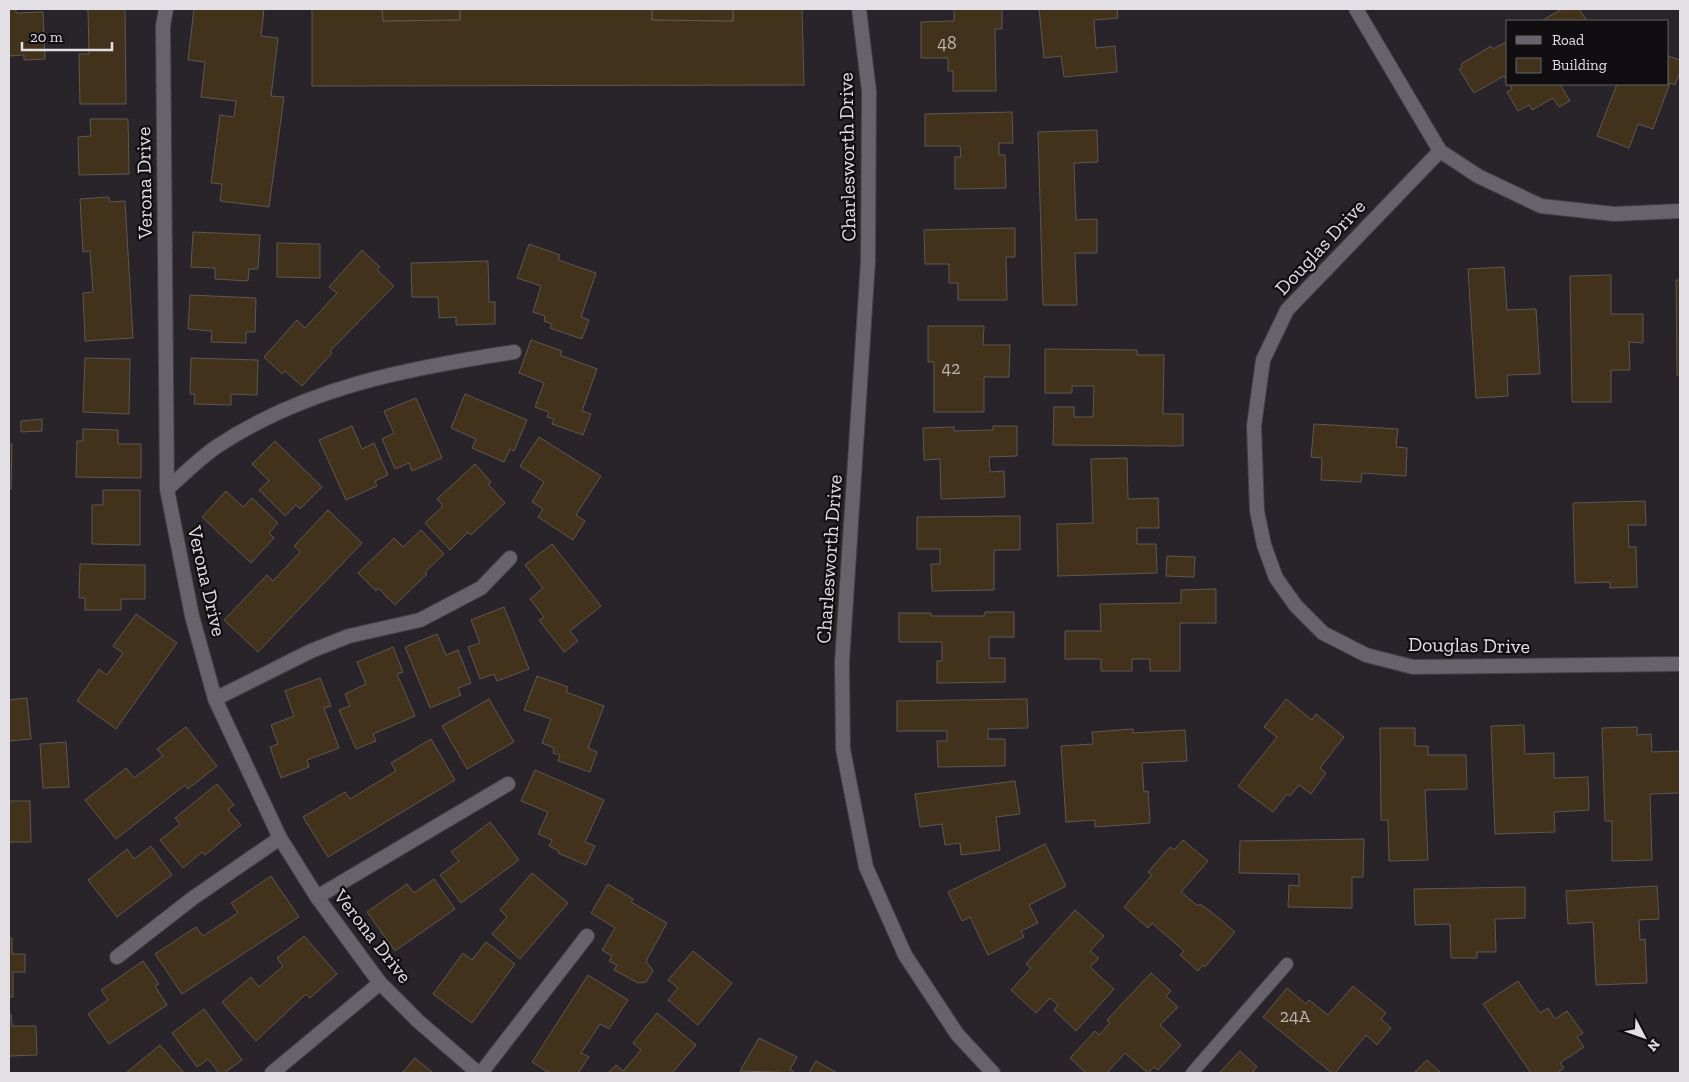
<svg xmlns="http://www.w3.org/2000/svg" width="1689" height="1082" font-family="'Zilla Slab',serif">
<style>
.building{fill:#42321b;stroke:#5d5851}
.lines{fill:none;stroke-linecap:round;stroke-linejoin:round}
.service-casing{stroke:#434045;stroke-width:14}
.minor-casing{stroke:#434045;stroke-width:16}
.service{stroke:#68636b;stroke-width:12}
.minor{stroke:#68636b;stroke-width:14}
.labels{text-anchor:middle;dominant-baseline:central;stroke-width:4.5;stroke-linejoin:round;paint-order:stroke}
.number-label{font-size:18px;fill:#bbb4b2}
.street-label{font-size:20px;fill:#e3e0e5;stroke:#100e11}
</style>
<rect width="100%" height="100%" fill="#28242a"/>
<g class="building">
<polygon points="9,9 16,9 16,13 43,12 45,59 24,60 24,55 9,56"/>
<polygon points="125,9 126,104 80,104 79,54 89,54 88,10 78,9"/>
<polygon points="194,9 264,9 261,36 278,38 271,96 284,97 269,207 220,201 222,184 211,183 220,115 234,117 236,101 201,97 205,62 188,60"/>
<polygon points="312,9 382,9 383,21 460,20 460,9 652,9 652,20 733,21 733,9 802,9 804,85 312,86"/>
<polygon points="382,9 460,9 460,20 383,21"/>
<polygon points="652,9 733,9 733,21 652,20"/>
<polygon points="954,9 1002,9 1002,29 995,29 996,91 953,91 953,71 948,71 948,58 921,58 921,22 954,21"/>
<polygon points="1039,9 1117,9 1118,18 1094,20 1096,48 1115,46 1117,72 1064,77 1061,56 1044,58"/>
<polygon points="1562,9 1579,9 1587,21 1541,21"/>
<polygon points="1508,41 1508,82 1504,76 1474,93 1459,69 1463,67 1461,64 1491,46 1493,49"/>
<polygon points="1668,56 1680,60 1680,72 1675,85 1670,83 1653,129 1638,124 1629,148 1597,136 1617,84 1668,84"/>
<polygon points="1509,84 1560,84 1570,101 1559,107 1553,98 1532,110 1529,105 1518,111 1507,92 1512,89"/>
<polygon points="1012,112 1013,143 999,143 999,155 1005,155 1006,188 955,189 955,157 961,157 960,146 925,146 925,114"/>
<polygon points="90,119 128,119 129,174 79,175 78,137 91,136"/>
<polygon points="1097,130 1098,162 1074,163 1076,220 1097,219 1097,253 1075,253 1077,305 1043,305 1038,132"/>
<polygon points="109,197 110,202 125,201 133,338 85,341 83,293 93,292 90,251 83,252 80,199"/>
<polygon points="1015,228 1015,257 1006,257 1007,300 958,300 958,283 949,283 949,264 925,264 924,230"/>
<polygon points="193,232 260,235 258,269 249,269 248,281 215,279 215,268 191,267"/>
<polygon points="277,243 320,244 320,278 277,277"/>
<polygon points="529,244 560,255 558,260 596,273 581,317 589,320 582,339 550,328 552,324 544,321 545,316 533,312 541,286 517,278"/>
<polygon points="362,250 380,267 377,270 394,286 330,351 332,353 302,386 285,371 282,374 264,357 297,320 305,328 337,293 329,287"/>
<polygon points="488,261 489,302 495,302 495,324 456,325 456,317 439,318 438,297 412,297 411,263"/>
<polygon points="1504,267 1507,310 1536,309 1540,374 1507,375 1508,396 1476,398 1468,269"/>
<polygon points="1611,275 1611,314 1643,314 1643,343 1629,342 1630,370 1611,370 1611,402 1572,402 1570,276"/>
<polygon points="1676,280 1680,280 1680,375 1677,375"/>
<polygon points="190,295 256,298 255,332 246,332 246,343 211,342 212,331 188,329"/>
<polygon points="928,326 984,326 983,345 1010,345 1009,377 984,377 984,412 934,412 934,362 928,362"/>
<polygon points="531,340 562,351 560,355 597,369 582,411 591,414 583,435 552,424 554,419 547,417 549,412 535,407 544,383 519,373"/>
<polygon points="1045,349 1137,350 1137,355 1164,355 1163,414 1183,414 1183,446 1053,445 1054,407 1074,407 1074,417 1093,417 1094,386 1072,386 1072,393 1045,393"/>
<polygon points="85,358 130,359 129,414 83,412"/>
<polygon points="191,358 258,360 257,395 231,394 231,405 194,404 195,394 190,394"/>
<polygon points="465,394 527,420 514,451 510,449 504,462 472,448 476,439 451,428"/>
<polygon points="416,398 442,458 412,471 409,463 395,469 382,439 394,433 384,411"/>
<polygon points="42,419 42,431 21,432 21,421"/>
<polygon points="1314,424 1398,429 1396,447 1407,448 1406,476 1362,473 1361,482 1321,480 1322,458 1311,457"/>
<polygon points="352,426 362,449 374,443 388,475 375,481 377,486 346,500 319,440"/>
<polygon points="993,426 1017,426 1017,456 989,457 990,472 1004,471 1005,497 941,499 940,459 924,460 923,428 954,427 954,431 993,430"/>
<polygon points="83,429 118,430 118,444 141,444 141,478 76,477 77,441 83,441"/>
<polygon points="539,437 601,476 576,515 585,521 573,540 538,517 543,509 532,502 544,482 520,466"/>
<polygon points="275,441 322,487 300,509 296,505 285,516 259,490 269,481 252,464"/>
<polygon points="9,444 12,444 11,489 9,489"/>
<polygon points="1127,458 1128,499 1158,498 1159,528 1137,528 1137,544 1156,544 1157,573 1058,576 1057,524 1093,523 1091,459"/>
<polygon points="475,464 491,482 488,484 505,503 471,535 468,532 450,550 425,523 443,506 437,499"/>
<polygon points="103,490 140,490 140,545 92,544 92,505 103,505"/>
<polygon points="226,491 243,507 252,498 278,523 269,533 274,538 251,563 202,517"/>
<polygon points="1645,501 1646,525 1628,525 1629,547 1636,547 1637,587 1610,588 1610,582 1575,583 1573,503"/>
<polygon points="328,510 362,543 258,652 224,620 267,575 273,581 300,552 294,546"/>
<polygon points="1020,516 1020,550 994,550 994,590 932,591 931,564 940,564 940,549 917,549 917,517"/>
<polygon points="421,530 444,554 425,572 427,574 395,605 378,588 376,591 358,573 394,538 403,547"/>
<polygon points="552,544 601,606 570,631 578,641 564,652 539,620 544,617 530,599 543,588 525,565"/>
<polygon points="1167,556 1195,557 1194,577 1166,576"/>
<polygon points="80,564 145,565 145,599 121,599 121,610 85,610 85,598 79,598"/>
<polygon points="1216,589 1216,623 1180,623 1180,671 1150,671 1150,659 1132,659 1132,671 1101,671 1101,659 1065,659 1065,631 1101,631 1100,604 1181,603 1181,590"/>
<polygon points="504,607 529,669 497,681 494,674 480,679 468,647 480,643 471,620"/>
<polygon points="985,612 1014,612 1014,637 989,637 989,658 1005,658 1005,682 937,683 937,661 942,661 942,642 899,642 899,613 931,613 931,616 984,616"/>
<polygon points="136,614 177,643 116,729 77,701 99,669 107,675 123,653 113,646"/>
<polygon points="437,634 446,655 458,650 471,683 458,688 461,695 430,708 405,647"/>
<polygon points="393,647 403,672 397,674 415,716 373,734 376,741 356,749 339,710 350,706 345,694 366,684 357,662"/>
<polygon points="537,676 568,687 566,692 604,706 588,748 597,752 590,772 558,761 560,755 553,753 554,748 542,743 551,719 524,710"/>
<polygon points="320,678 331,706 324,708 339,748 307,760 309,767 281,778 270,747 278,744 271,725 294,716 285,691"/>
<polygon points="27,698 31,739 9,741 9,700"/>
<polygon points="489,699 514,742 467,769 442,726"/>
<polygon points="1027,699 1028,728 988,729 988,739 1005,739 1005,766 938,767 937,741 947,741 947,731 897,731 897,701"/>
<polygon points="1286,699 1312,720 1316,714 1344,737 1320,768 1326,773 1311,794 1299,785 1290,796 1287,794 1273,812 1238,786 1277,737 1264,727"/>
<polygon points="1524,725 1525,754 1554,753 1554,778 1588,777 1589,810 1554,812 1555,832 1495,834 1491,726"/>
<polygon points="186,727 217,766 188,789 185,785 116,839 85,800 126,768 134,778 163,756 157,749"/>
<polygon points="1637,727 1637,735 1651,734 1652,752 1680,751 1680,793 1650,794 1652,860 1612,861 1612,821 1605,821 1602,728"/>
<polygon points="1380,728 1415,728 1415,746 1428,746 1428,755 1466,755 1467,789 1425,790 1428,860 1389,861 1388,820 1381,820"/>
<polygon points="1133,729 1133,733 1185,730 1187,761 1142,763 1144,792 1148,791 1150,823 1095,827 1095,820 1066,822 1061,746 1093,744 1092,732"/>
<polygon points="431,739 455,780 328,857 303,817 345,792 350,799 396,771 391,763"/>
<polygon points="66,742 69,787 43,788 40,744"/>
<polygon points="535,770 604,800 585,842 595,846 586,865 558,853 559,851 549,846 552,840 538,834 548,812 521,801"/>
<polygon points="1015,781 1020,814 996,817 1000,850 961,855 960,843 945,845 942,824 920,827 915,794"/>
<polygon points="217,784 234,805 228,810 241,825 205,855 202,852 183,868 160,840 180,824 175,818"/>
<polygon points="9,801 30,801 31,842 9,842"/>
<polygon points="490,822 519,860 461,903 440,875 459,861 451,852"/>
<polygon points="1364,839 1363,877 1352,877 1352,908 1288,907 1289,885 1299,886 1299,874 1239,873 1240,841"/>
<polygon points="1183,840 1208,861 1181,892 1198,906 1200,904 1214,914 1235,932 1205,967 1203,965 1198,971 1180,955 1184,951 1152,923 1148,928 1124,907 1152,875 1148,872 1170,847 1174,850"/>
<polygon points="1045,844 1066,886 1029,905 1038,923 1021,931 1024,937 988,955 970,917 962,921 948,892"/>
<polygon points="151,846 172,875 117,917 88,880 127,849 134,859"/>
<polygon points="532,873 568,903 520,959 492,934 507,917 500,910"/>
<polygon points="271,876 299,917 182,994 155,954 196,927 203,936 238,913 231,903"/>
<polygon points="434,879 455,909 395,951 367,912 407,884 414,893"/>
<polygon points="608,884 633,899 631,902 667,923 646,961 653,971 646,982 638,983 614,970 617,965 609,961 612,956 602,950 615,928 591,913"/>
<polygon points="1657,886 1659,919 1639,920 1640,940 1645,939 1647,983 1596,985 1593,922 1568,924 1566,891"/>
<polygon points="1525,887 1525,918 1495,919 1496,952 1477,952 1477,958 1451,958 1450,924 1415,925 1414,889"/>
<polygon points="1075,910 1104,936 1090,951 1099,958 1090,967 1114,989 1076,1031 1054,1010 1058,1005 1050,998 1036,1013 1011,990 1031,968 1026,964"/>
<polygon points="304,936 337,974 310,998 306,994 256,1041 222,1002 251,977 259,987 283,966 277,958"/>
<polygon points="9,938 12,938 12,954 25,954 25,972 13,972 13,997 9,997"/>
<polygon points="486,942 515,964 472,1023 433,994 463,953 472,960"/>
<polygon points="693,951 732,983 698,1025 668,1000 678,988 668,980"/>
<polygon points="143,961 159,984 155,986 167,1005 109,1044 88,1014 108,1000 101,990"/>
<polygon points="1151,973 1171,991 1166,996 1178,1007 1160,1025 1181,1045 1158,1070 1154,1067 1148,1073 1125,1053 1107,1073 1086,1073 1070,1058 1095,1031 1099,1035 1110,1023 1107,1020"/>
<polygon points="588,975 628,1000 609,1029 600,1024 581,1053 589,1057 578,1073 549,1073 532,1062"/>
<polygon points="1518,981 1540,1013 1548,1008 1555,1019 1567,1011 1583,1033 1577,1037 1584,1047 1560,1063 1564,1068 1557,1073 1531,1073 1483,1004"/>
<polygon points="1353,986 1386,1013 1381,1019 1391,1028 1377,1045 1366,1035 1335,1073 1332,1073 1263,1017 1287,988 1306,1004 1309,1000 1328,1015"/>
<polygon points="204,1009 242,1060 224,1073 219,1073 208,1059 197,1067 172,1033"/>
<polygon points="657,1013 696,1045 672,1073 608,1073 616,1065 623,1071 641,1050 633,1043"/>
<polygon points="9,1014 11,1014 12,1026 36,1026 37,1055 10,1056 9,1062"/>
<polygon points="759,1038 797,1057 790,1069 795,1073 740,1071"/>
<polygon points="160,1045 184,1073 126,1073"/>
<polygon points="1240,1051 1257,1067 1253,1071 1255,1073 1219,1073"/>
<polygon points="415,1058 433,1073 402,1073"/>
<polygon points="1427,1060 1441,1073 1414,1073"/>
<polygon points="816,1061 837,1073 809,1073"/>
</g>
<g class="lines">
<defs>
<polyline id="service" points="1192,1073 1287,964"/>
<g id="minor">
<polyline points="166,9 163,26 167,489 192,616 215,699 280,838 317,897 380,983 418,1021 478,1073"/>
<polyline points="859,9 869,91 868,261 842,662 843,749 866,867 905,955 957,1034 993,1073"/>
<polyline points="1356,9 1440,151 1478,176 1541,206 1614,214 1680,211"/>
<polyline points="1440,151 1287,310 1263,360 1254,426 1257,511 1264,545 1276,578 1296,606 1323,633 1366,655 1413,667 1680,664"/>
<path d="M167,489C183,475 199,459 216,447C306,387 409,368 514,352"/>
<polyline points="215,699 311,651 349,636 420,620 481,588 510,558"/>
<polyline points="317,897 508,784"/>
<polyline points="117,957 193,898 280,838"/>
<polyline points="272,1073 380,983"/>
<polyline points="481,1073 587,936"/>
</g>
</defs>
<use href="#service" class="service-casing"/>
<use href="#minor" class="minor-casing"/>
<use href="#service" class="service"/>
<use href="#minor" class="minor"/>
</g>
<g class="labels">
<g class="number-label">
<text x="947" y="43">48</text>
<text x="951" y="368">42</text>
<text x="1295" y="1016">24A</text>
</g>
<g class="street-label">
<text transform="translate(847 157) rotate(-91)">Charlesworth Drive</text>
<text transform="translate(144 183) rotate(-91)">Verona Drive</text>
<text transform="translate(1320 247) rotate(-47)">Douglas Drive</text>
<text transform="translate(829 559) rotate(-86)">Charlesworth Drive</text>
<text transform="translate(207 581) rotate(77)">Verona Drive</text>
<text transform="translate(1469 645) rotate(1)">Douglas Drive</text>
<text transform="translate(373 936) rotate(52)">Verona Drive</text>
</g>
</g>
<rect width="1689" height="1082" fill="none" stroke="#e3e0e5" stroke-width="20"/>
<rect x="1506" y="20" width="162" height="65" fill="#100e11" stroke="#646266"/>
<rect x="1516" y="36" width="25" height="8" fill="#68636b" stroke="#646266"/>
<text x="1552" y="45" font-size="15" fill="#e3e0e5">Road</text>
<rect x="1516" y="58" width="25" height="15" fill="#42321b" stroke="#646266"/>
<text x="1552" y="70" font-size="15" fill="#e3e0e5">Building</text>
<g transform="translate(1644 1037) rotate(131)" stroke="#100e11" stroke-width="4" paint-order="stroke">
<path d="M0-4L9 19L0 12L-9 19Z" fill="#e3e0e5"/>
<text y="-8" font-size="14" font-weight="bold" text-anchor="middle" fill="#e3e0e5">N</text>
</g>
<path d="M22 42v8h90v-8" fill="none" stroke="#e3e0e5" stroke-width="2.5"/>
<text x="30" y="42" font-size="15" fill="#e3e0e5" stroke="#100e11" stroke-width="4" paint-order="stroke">20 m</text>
</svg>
